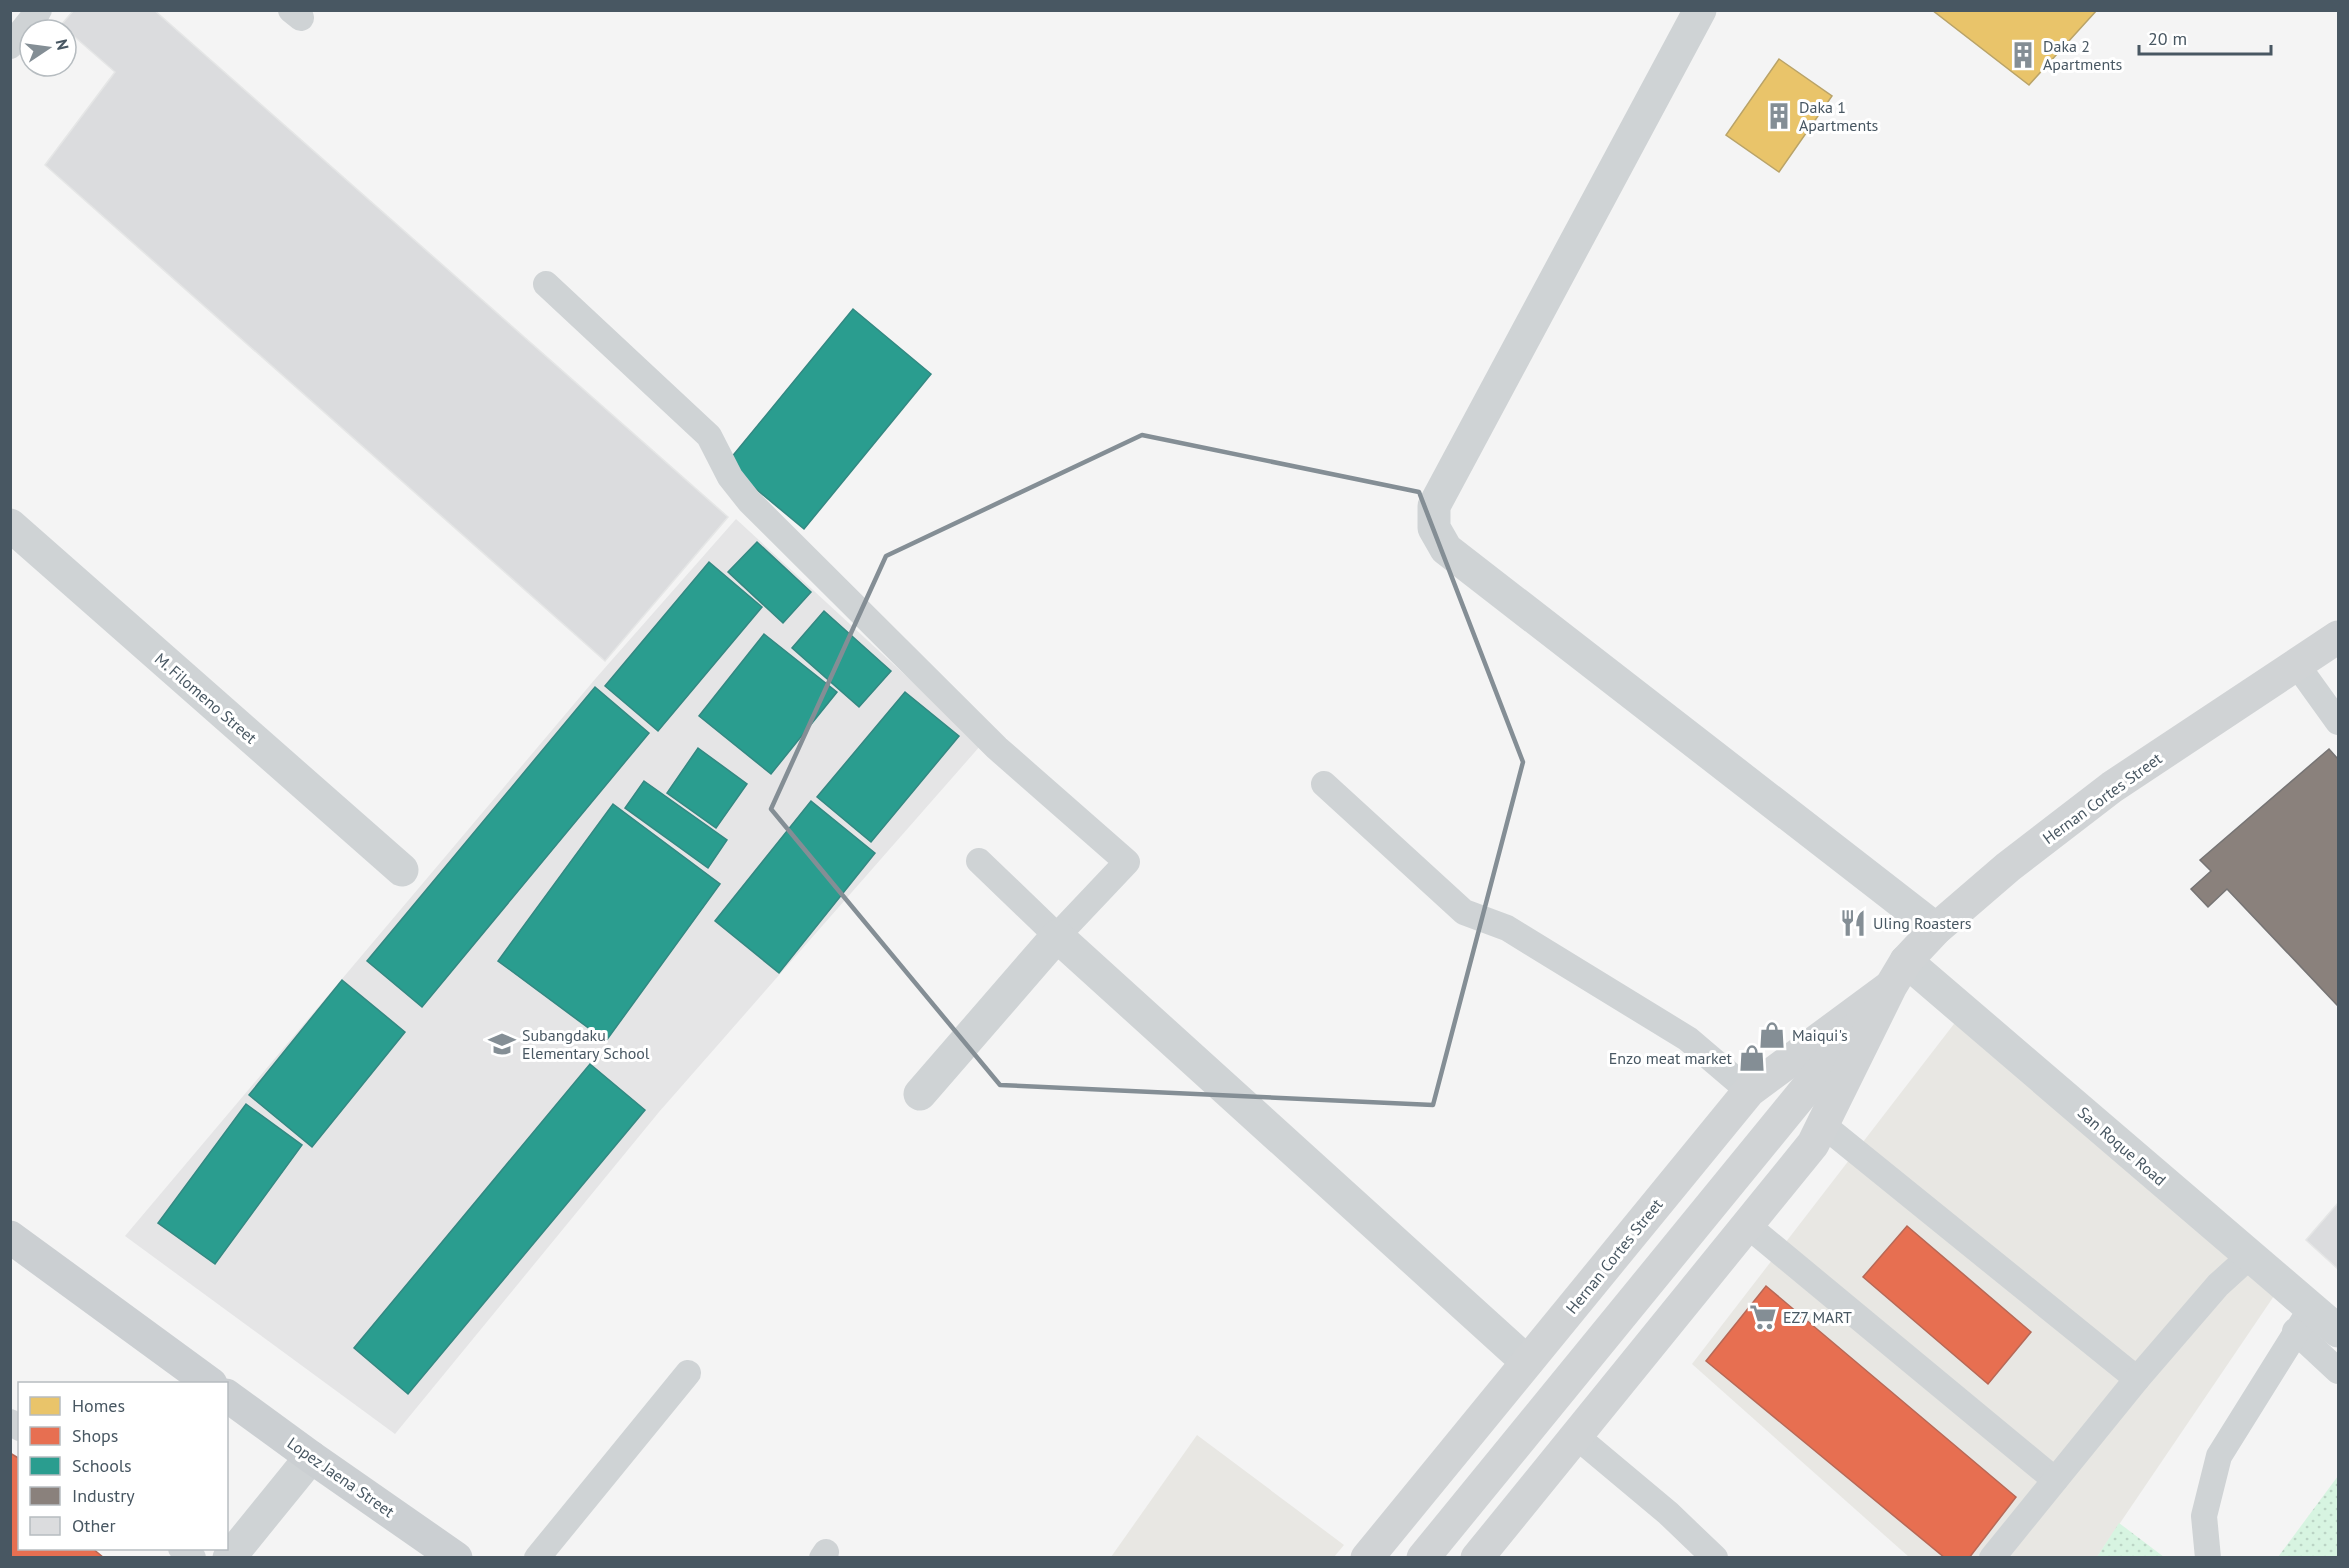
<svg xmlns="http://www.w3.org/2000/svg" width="2349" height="1568" font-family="'PT Sans',sans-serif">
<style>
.commercial{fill:#e8e7e3}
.education{fill:#e5e5e6}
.grass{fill:url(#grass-dots)}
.homes{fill:#e9c46a;stroke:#b9a368;stroke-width:1.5}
.shops{fill:#e76f51;stroke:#b76856;stroke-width:1.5}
.schools{fill:#2a9d8f;stroke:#338882;stroke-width:1.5}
.industry{fill:#8a817c;stroke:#767474;stroke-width:1.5}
.building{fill:#dbdcde;stroke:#e5e6e6;stroke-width:1.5}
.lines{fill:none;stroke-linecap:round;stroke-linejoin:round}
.service{stroke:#cfd3d5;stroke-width:26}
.minor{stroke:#cfd3d5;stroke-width:33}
.tertiary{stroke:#cfd3d5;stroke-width:33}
.secondary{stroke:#d0d3d5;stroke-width:33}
.primary{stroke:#cbcfd2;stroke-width:33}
.marked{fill:none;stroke:#848e95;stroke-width:4.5;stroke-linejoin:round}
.labels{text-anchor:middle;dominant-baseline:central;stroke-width:6;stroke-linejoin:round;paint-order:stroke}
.poi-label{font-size:16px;fill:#485762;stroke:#fff;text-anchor:start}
.street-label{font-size:16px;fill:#485762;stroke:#fff}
</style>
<defs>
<pattern id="grass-dots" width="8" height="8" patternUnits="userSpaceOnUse" patternTransform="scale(1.5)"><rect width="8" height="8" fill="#d7f4e1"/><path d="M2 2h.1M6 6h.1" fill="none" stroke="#bad3c4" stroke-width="1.8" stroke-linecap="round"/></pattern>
</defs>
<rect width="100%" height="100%" fill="#f4f4f4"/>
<g class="commercial">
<polygon points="1957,1020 2276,1293 2097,1557 1909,1557 1692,1364"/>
<polygon points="1197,1435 1344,1545 1334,1557 1111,1557"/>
</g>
<polygon class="education" points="736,519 981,745 659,1112 395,1434 125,1236 596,678"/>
<g class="grass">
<polygon points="2338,1476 2338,1557 2278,1557"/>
<polygon points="2119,1523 2164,1557 2097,1557"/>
</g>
<g class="homes">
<polygon points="1932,10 2097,10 2029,85"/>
<polygon points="1779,59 1832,96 1779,172 1726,135"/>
</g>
<g class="shops">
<polygon points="1907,1226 2031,1332 1988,1384 1863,1277"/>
<polygon points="1766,1286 2016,1497 1969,1558 1945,1558 1706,1361"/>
<polygon points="10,1453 20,1459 20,1548 92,1548 104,1558 10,1558"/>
</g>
<g class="schools">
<polygon points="853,309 931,374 804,529 726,464"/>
<polygon points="757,542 811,592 783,623 728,572"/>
<polygon points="709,562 762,607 658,731 605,686"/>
<polygon points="824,611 891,671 859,707 792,648"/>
<polygon points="764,634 837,692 771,774 699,716"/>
<polygon points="595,687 649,733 422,1007 367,961"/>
<polygon points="905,692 959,736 871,842 817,797"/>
<polygon points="698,748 747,784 716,828 667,793"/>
<polygon points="644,781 727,840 708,868 625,808"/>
<polygon points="811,801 875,853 779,973 715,921"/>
<polygon points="613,804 720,884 606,1041 498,961"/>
<polygon points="342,980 405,1032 312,1147 249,1095"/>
<polygon points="590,1064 645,1110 408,1394 354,1348"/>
<polygon points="246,1104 302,1145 215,1264 158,1223"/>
</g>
<polygon class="industry" points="2329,749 2338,759 2338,1006 2227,889 2208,907 2191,889 2211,871 2200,860"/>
<g class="building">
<polygon points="74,10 154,10 728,517 605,661 45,165 115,72 61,25"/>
<polygon points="2338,1203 2338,1269 2306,1240"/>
</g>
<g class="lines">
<g class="service">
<polyline points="291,10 301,18"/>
<polyline points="10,46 39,10"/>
<polyline points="546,284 709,436 730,477 749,501 997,748 1127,862 1057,936 979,861"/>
<polyline points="2297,665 2338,722"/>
<polyline points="1324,784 1464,912 1507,928 1688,1039 1749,1091"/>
<polyline points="1822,1124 2137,1379"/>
<polyline points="1747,1225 2055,1480"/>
<polyline points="2295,1331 2338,1371"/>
<polyline points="10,1422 20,1428"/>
<polyline points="1576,1436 1668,1513 1715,1558"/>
<polyline points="181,1548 193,1558"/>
<polyline points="537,1558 688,1373"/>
<polyline points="822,1558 826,1552"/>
<polyline points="1992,1558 2137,1379 2218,1285 2250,1256"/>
<polyline points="2208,1558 2204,1516 2219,1456 2312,1307"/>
</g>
<g class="minor">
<polyline points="1700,10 1434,506 1434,528 1446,549 1936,929"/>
<polyline points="10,525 402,870"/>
<polyline points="1906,961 2338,1331"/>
<polyline points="920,1094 1057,936 1527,1362"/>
</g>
<polyline class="tertiary" points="229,1558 311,1457"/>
<g class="secondary">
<polyline points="1367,1558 1749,1091 1887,989"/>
<polyline points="1423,1558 1855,1029"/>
<polyline points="1477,1558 1813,1144 1891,986 1906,961 1936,929 2008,867 2112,787 2338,637"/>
</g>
<g class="primary">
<polyline points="10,1237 211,1384"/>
<polyline points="226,1395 311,1457 456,1558"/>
</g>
</g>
<path class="marked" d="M1142,435L1419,492L1523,762L1433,1105L1000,1085L771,809L886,556Z"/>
<defs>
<symbol id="building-bare" viewBox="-9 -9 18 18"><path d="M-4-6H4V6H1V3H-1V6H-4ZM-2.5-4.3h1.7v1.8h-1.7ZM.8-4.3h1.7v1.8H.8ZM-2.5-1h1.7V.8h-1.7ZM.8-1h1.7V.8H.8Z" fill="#848e95" stroke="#fff" stroke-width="2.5" paint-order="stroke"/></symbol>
<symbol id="restaurant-bare" viewBox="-9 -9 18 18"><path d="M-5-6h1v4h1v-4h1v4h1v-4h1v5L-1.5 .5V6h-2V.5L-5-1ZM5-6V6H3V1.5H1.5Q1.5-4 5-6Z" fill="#848e95" stroke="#fff" stroke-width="2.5" paint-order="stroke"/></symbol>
<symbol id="shop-bare" viewBox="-9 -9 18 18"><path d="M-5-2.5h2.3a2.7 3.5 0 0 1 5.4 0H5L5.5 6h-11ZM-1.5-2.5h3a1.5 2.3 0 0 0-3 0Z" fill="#848e95" stroke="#fff" stroke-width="2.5" paint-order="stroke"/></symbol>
<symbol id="school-bare" viewBox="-9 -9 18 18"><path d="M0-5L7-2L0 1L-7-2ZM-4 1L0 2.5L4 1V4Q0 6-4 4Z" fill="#848e95" stroke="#fff" stroke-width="2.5" paint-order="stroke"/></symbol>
<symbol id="supermarket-bare" viewBox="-9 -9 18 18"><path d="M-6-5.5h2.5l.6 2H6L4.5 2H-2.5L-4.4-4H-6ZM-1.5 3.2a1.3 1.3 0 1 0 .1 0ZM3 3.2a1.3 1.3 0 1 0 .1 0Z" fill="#848e95" stroke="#fff" stroke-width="2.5" paint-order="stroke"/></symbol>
</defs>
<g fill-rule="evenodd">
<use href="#building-bare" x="2004" y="36" width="38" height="38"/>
<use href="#building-bare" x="1760" y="97" width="38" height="38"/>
<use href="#restaurant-bare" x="1834" y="904" width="38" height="38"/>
<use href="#shop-bare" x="1753" y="1016" width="38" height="38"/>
<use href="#school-bare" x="483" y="1025" width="38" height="38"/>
<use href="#shop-bare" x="1733" y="1039" width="38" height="38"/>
<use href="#supermarket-bare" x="1744" y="1298" width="38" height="38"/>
</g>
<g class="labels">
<g class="poi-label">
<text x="2043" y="46">Daka 2<tspan x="2043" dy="18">Apartments</tspan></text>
<text x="1799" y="107">Daka 1<tspan x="1799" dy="18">Apartments</tspan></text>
<text x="1873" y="923">Uling Roasters</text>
<text x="522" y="1035">Subangdaku<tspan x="522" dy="18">Elementary School</tspan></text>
<text x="1792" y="1035">Maiqui's</text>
<text x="1732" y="1058" text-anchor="end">Enzo meat market</text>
<text x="1783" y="1317">EZ7 MART</text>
</g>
<g class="street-label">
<text transform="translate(206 698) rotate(41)">M. Filomeno Street</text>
<text transform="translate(2102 798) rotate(-36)">Hernan Cortes Street</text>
<text transform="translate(2122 1146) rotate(41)">San Roque Road</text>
<text transform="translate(1614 1256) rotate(-51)">Hernan Cortes Street</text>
<text transform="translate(341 1477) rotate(35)">Lopez Jaena Street</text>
</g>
</g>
<rect width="2349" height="1568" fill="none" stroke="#485762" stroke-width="24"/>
<rect x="18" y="1382" width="210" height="168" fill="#ffffff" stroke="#b6bcc0" stroke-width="1.5"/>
<rect x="30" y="1397" width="30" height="18" fill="#e9c46a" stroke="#b6bcc0" stroke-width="1.5"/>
<text x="72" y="1412" font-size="18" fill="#485762">Homes</text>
<rect x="30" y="1427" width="30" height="18" fill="#e76f51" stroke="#b6bcc0" stroke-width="1.5"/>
<text x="72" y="1442" font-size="18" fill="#485762">Shops</text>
<rect x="30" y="1457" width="30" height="18" fill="#2a9d8f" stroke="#b6bcc0" stroke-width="1.5"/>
<text x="72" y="1472" font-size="18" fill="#485762">Schools</text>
<rect x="30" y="1487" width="30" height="18" fill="#8a817c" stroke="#b6bcc0" stroke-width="1.5"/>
<text x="72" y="1502" font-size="18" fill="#485762">Industry</text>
<rect x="30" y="1517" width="30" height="18" fill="#dbdcde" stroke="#b6bcc0" stroke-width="1.5"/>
<text x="72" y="1532" font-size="18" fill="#485762">Other</text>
<g transform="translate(48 48) rotate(77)"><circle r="28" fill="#ffffff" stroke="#b6bcc0" stroke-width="1.5"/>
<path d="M0-4.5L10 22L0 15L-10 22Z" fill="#848e95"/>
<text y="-9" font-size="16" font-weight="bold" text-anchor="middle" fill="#485762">N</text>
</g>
<path d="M2139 45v9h132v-9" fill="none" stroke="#485762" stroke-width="3"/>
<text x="2148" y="45" font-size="18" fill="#485762" stroke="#ffffff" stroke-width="4.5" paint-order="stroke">20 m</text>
</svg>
